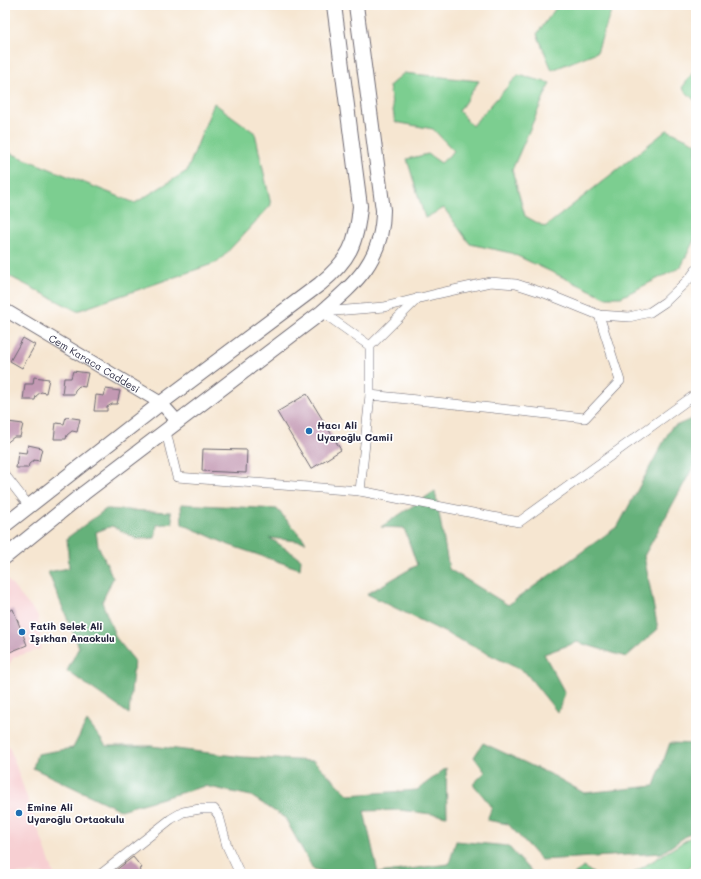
<svg xmlns="http://www.w3.org/2000/svg" width="701" height="879" font-family="Mali,sans-serif">
<style>
.built{fill:#f7cfd2}
.green{fill:#7cce90;stroke:#4f7866}
.forest{fill:#65b17a;stroke:#446a5a}
.building{fill:#c399b3}
.lines{fill:none;stroke-linecap:round;stroke-linejoin:round}
.street-casing{stroke:#6c6770;stroke-width:10}
.secondary-casing{stroke:#6c6770;stroke-width:14}
.primary-casing{stroke:#6c6770;stroke-width:16}
.street{stroke:#fff;stroke-width:9}
.secondary{stroke:#fff;stroke-width:12}
.primary{stroke:#fff;stroke-width:14}
.poi-dot{fill:#1f6fb2;stroke:#fff;stroke-width:1.5}
.labels{text-anchor:middle;dominant-baseline:central;stroke-width:3.5;stroke-linejoin:round;paint-order:stroke}
.street-label{font-size:10px;fill:#22223b;stroke:#fff}
.poi-label{font-size:10px;font-weight:bold;fill:#22223b;stroke:#fff;text-anchor:start}
</style>
<rect width="100%" height="100%" fill="#fff"/>
<filter id="ink" filterUnits="userSpaceOnUse"><feTurbulence type="fractalNoise" baseFrequency=".025" numOctaves="2"/><feDisplacementMap in="SourceGraphic" scale="8" xChannelSelector="R" yChannelSelector="G"/><feConvolveMatrix kernelMatrix="1 2 1 2 8 2 1 2 1" color-interpolation-filters="sRGB"/></filter>
<filter id="wash" filterUnits="userSpaceOnUse"><feTurbulence type="fractalNoise" baseFrequency=".012" numOctaves="4" result="noise"/><feDisplacementMap in="SourceGraphic" scale="16" xChannelSelector="R" yChannelSelector="G"/><feGaussianBlur stdDeviation="0.9" result="paint"/><feColorMatrix in="noise" values="0 0 0 0 0 0 0 0 0 0 0 0 0 0 0 0 0 1.4 0 .05"/><feComposite in="paint" operator="in"/></filter>
<g filter="url(#wash)">
<rect width="100%" height="100%" fill="#f6e6d1"/>
<g class="built">
<polygon points="5,577 38,616 41,649 14,657 5,670"/>
<polygon points="5,742 10,749 54,874 5,874"/>
</g>
<g class="green">
<polygon points="558,5 613,5 597,52 552,70 537,34"/>
<polygon points="696,68 696,102 682,88"/>
<polygon points="404,73 479,81 459,111 472,126 518,75 550,83 512,170 525,216 545,227 667,130 696,143 696,236 681,267 621,297 605,297 511,253 470,244 444,208 425,218 407,159 428,154 441,163 454,151 433,129 395,122 389,86"/>
<polygon points="214,103 255,133 271,205 218,262 77,311 5,274 5,151 135,203 187,171"/>
<polygon points="696,834 696,861 682,874 632,874"/>
<polygon points="584,867 594,874 574,874"/>
</g>
<g class="forest">
<polygon points="696,417 696,462 644,556 658,629 626,657 577,642 544,654 565,693 558,713 525,672 367,594 417,565 404,528 381,527 435,491 449,569 508,605 618,526 671,428"/>
<polygon points="181,504 277,509 306,542 270,538 301,559 300,569 229,545 182,524"/>
<polygon points="106,509 171,512 173,523 157,525 155,538 137,539 112,526 96,532 98,545 113,578 102,602 116,638 134,660 129,714 67,671 79,647 48,572 69,568 67,538"/>
<polygon points="87,721 106,746 151,746 243,757 314,761 349,795 417,790 446,768 447,816 400,810 364,811 378,873 449,864 456,841 508,846 533,874 332,874 313,869 285,818 251,796 205,786 120,810 33,768 37,754 73,748"/>
<polygon points="483,743 556,777 584,793 654,786 670,743 696,744 696,829 662,853 541,860 508,824 487,820 492,807 473,784 485,772 474,757"/>
</g>
<g id="blocks">
<g class="building">
<polygon points="23,338 35,345 22,368 10,361"/>
<polygon points="73,371 88,373 85,387 79,386 75,390 74,394 62,394 64,378 71,378"/>
<polygon points="34,377 49,379 46,393 41,392 36,396 35,400 23,400 25,384 33,384"/>
<polygon points="106,389 120,391 117,404 112,404 107,407 107,411 94,411 96,395 104,396"/>
<polygon points="307,394 341,450 311,469 277,412"/>
<polygon points="66,417 80,419 77,432 72,431 67,435 66,439 54,439 56,423 64,424"/>
<polygon points="8,422 23,424 20,437 14,437 5,444 5,429 6,429"/>
<polygon points="28,445 42,448 39,461 34,460 29,464 28,468 16,468 18,452 26,453"/>
<polygon points="203,449 247,450 246,473 202,471"/>
<polygon points="13,609 27,645 5,654 5,612"/>
<polygon points="133,857 142,868 140,869 141,871 137,874 111,874"/>
</g>
</g>
</g>
<g filter="url(#ink)">
<use href="#blocks" fill-opacity="0" stroke="#6c6770" stroke-width="1"/>
<g class="lines">
<defs>
<g id="street">
<polyline points="322,312 384,307 436,294 490,282 516,284 547,294 599,315 629,317 650,312 665,302 690,278 696,270"/>
<polyline points="322,312 370,346"/>
<polyline points="370,395 370,346 418,298"/>
<polyline points="166,432 177,477 360,491 519,522 696,394"/>
<polyline points="5,475 29,506"/>
<polyline points="360,491 370,395 585,418 620,381 599,315"/>
<polyline points="101,874 171,819 183,812 200,809 214,809 219,816 227,846 240,874"/>
</g>
<g id="secondary">
<path id="s1" d="M5,310L161,403L178,422"/>
</g>
<g id="primary">
<path d="M5,525L161,403L320,284C349,260 357,244 360,206L334,5"/>
<path d="M5,557L84,493L322,312C357,282 383,259 383,210L356,5"/>
</g>
</defs>
<use href="#street" class="street-casing"/>
<use href="#secondary" class="secondary-casing"/>
<use href="#primary" class="primary-casing"/>
<use href="#street" class="street"/>
<use href="#secondary" class="secondary"/>
<use href="#primary" class="primary"/>
</g>
</g>
<g class="poi-dot">
<circle cx="309" cy="431" r="4"/>
<circle cx="22" cy="632" r="4"/>
<circle cx="19" cy="813" r="4"/>
</g>
<g class="labels">
<g class="street-label">
<text stroke="none"><textPath href="#s1" startOffset="104">Cem Karaca Caddesi</textPath></text>
</g>
<g class="poi-label">
<text x="317" y="425">Hacı Ali<tspan x="317" dy="12">Uyaroğlu Camii</tspan></text>
<text x="30" y="626">Fatih Selek Ali<tspan x="30" dy="12">Işıkhan Anaokulu</tspan></text>
<text x="27" y="807">Emine Ali<tspan x="27" dy="12">Uyaroğlu Ortaokulu</tspan></text>
</g>
</g>
<rect width="701" height="879" fill="none" stroke="#fff" stroke-width="20"/>
</svg>
